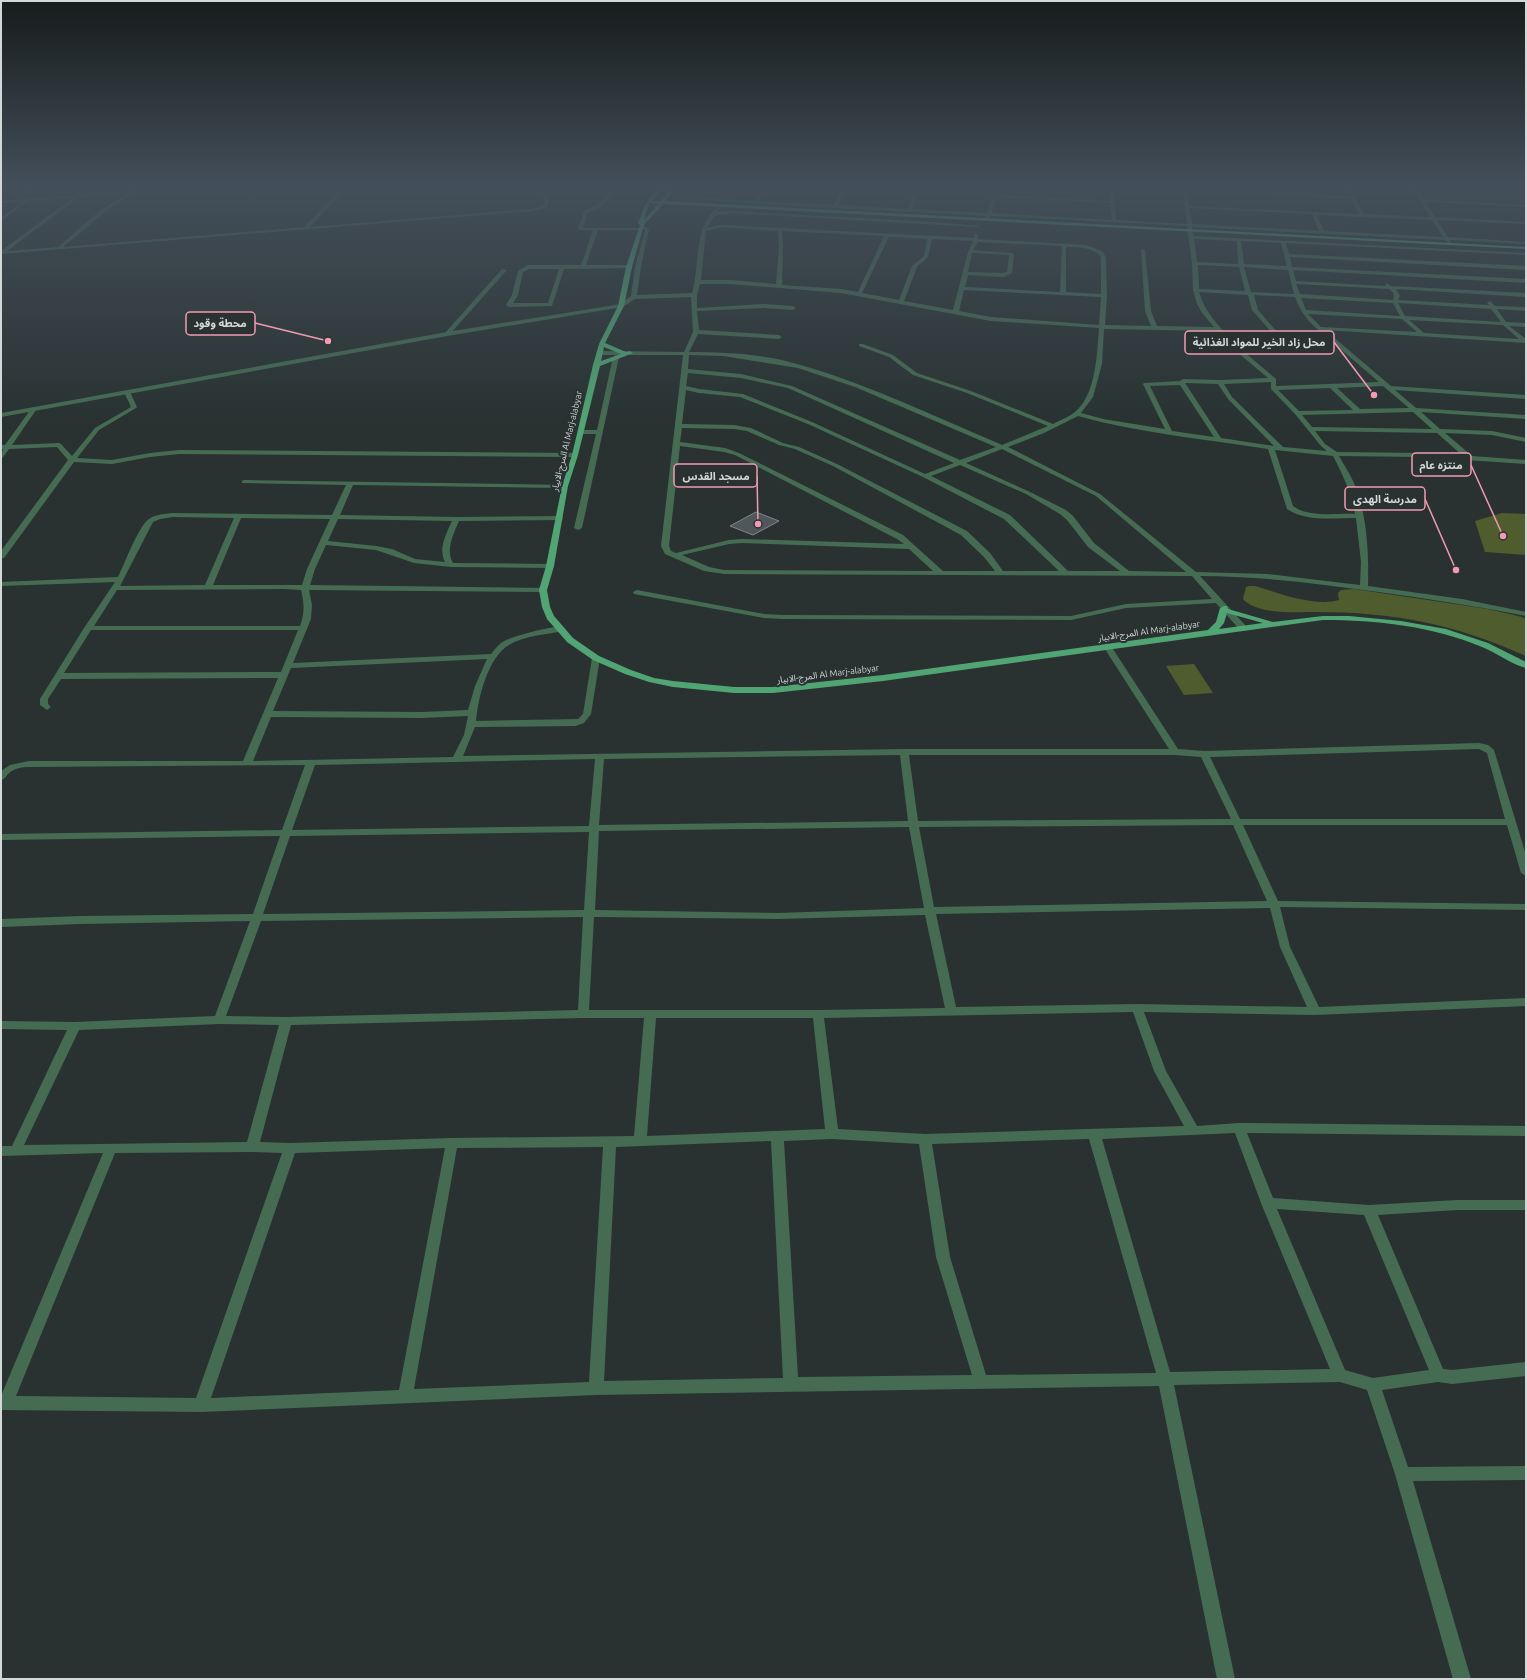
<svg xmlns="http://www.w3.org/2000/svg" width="1527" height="1680" font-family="Ubuntu,'Noto Sans Arabic',sans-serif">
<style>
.built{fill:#2b3c3b}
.green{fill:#4f5c2d}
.building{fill:#4f575a;stroke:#7f878b}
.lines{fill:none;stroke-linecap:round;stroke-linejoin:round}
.minor{fill:#456c53;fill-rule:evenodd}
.tertiary{fill:#456c53;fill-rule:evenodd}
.primary{fill:#51a574;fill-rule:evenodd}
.labels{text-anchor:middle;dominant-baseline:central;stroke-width:4;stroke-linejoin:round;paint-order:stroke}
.far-street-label{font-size:9px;fill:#d2d8d7;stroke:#293231}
.leader{fill:none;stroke:#f19ab1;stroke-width:1.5}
.callout-dot{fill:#f19ab1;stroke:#293231;stroke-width:1.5}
.callout{fill:#293231;stroke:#f19ab1;stroke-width:1.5}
.callout-label{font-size:11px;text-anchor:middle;font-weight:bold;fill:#d2d8d7}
</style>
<rect width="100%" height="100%" fill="#293231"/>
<polygon class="built" points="1432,188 1526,188 1526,204 1440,200"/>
<g class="green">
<polygon points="1502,513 1526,514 1526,555 1485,552 1475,521"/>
<path d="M1249,586H1255C1279,593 1314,607 1339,600L1338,593L1341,590L1354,589L1488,609L1522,617L1526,619V656C1455,624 1393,612 1316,612C1296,612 1257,615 1243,599L1246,587Z"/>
<polygon points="1194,664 1213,693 1184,695 1166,666"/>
</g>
<polygon class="building" points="756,512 779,521 753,535 730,526"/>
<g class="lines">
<g class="minor">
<polygon points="36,188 49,188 18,193 1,192 1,190 18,191"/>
<path d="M135,188H141L110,208L63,247L304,227L342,188H347L310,227L532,209L543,205L545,202L539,188H543L549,202L547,207L532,211L1,254V251L73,198L28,201L1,221V218L22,202L1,203V201L131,191ZM125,194L97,213L58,247L7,251L79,197Z"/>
<path d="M614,188H619L601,207L588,212L583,228H641L640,226L642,225L649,229L641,267L637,295L692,293C700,267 693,221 720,206L722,207L717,212L731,211L935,222L979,226L977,227L731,213L714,216L707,228L721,225L974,238V235L976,234L978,235V239L1086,245L1102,251L1106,257L1107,296L1105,325L1151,326L1145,311L1141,250L1143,249L1145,250L1151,311L1157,326L1214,327L1202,313L1197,304L1193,290L1192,263L1187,226L991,216L986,221L984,220L986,216L755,204L679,198L686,188H690L684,197L754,201L762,188H766L759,201L834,205L843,188H847L838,205L908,209L915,188H919L912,209L987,213L995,188H999L997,195L1110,201L1109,188H1113L1116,220L1187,224L1182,188H1186L1189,206L1359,214L1351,199L1256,193L1258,192L1349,196L1342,188H1347L1355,198L1364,214L1430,217L1414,192L1353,188L1413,190L1412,188H1416L1423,199L1526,205V207L1425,202L1435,217L1526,222V224L1437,220L1448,237L1526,242V244L1450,240L1451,243L1449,244L1445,240L1192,227L1193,236L1526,253V255L1286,243L1289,254L1526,266V270L1290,257L1292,267L1526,279V283L1293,270L1296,281L1385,286L1387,283L1391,286L1526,293V297L1396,289L1400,296L1398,300L1489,305L1487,303L1490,301L1495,306L1526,307V311L1497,309L1506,322L1526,323V327L1509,326L1526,339V343L1325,330L1391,386L1526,395V399L1395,390L1416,408L1526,415V419L1421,412L1440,429L1492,431L1526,438V442L1492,435L1445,433L1472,456L1526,460V464L1421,457L1339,456C1344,465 1350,474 1354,483C1367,514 1369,552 1368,586L1462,599L1526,612V616C1477,606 1428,599 1379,592C1320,584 1260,576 1200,576L1246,626V630H1240L1216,603L1126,608L1071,620L783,619L764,618L634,594L633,592L637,590L764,614L783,615L1071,616L1126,604L1212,599L1192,576L724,574L704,571L665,554L661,546L683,355H599L596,353L599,351L684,352L693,332L691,297L635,299L623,307H619V305L631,296L635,267L645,230L642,228L640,230H598L586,265H629L632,267L631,268L564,269L552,306L509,307L506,305L512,295L518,271L528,265H581L593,230H580L578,229L584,211L597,205ZM996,197L1110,203L1112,220L992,213ZM1189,208L1312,214L1319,231L1192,224ZM1317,215L1432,220L1443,237L1324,231ZM721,227L778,231L779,246L776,284L730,280H701L706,231ZM782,231L884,236L858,292L841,289L782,285L783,246ZM889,237L927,239L924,256L912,266L899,300L862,293ZM932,239L973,241L968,252L953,310L904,301L917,267L928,257ZM1194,239L1237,241L1238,264L1197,262ZM1241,241L1281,243L1287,266L1244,264ZM978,242L1062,246L1060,292L965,287L968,275L1004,277L1012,273L1014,255L1013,253L973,250ZM1066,247C1078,247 1093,247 1101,257V294L1066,292ZM972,253L1009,255L1007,272L1003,273L968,272ZM1198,265L1239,267L1245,291L1199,289ZM1244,267L1288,270L1294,294L1251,292ZM529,269H559L548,303H513L518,295L523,272ZM700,284H730L841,293L991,321L1099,328C1097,354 1096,395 1075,412C1069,417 1060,420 1053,424L971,391L917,373L893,355L863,344H859V346L889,357L913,375L967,393L1048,426L1002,445C936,417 870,385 801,365C765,354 726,352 689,352L698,334L779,339L782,337L779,335L699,330L697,311L764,308L793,310L796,308L793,306L764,304L697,308V295ZM1296,284L1389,289C1393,292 1395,294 1393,300L1300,294ZM964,290L1101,297L1099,325L991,317L959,311ZM1199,292L1248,295L1252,310L1278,340L1234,343C1220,327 1205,313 1199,292ZM1254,295L1295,297C1302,316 1312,325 1326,337L1284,340L1258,310ZM1301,298L1393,303L1400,316L1306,310ZM1398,303L1491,309L1501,322L1405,316ZM1308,314L1402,319L1417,332L1321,327ZM1409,320L1503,325L1519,339L1424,333ZM1104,329L1217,331L1230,346L1268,378L1220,380L1183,379L1180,381L1144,383L1143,384L1165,429L1103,419L1081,413L1093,397L1102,364ZM1330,340L1379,382L1276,386V379L1237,346ZM689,355L723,356L798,368L855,387L996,447L960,460L792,386L741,374L688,369ZM688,373L741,378L788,388L954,463L925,474L812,422L743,394L699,389L686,386ZM1271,382V389L1295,414L1321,446L1327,451L1283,447L1232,397L1224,384ZM1185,383L1218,384L1228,399L1274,446L1221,438ZM1180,385L1214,437L1172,431L1150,386ZM1383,386L1409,408L1360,409L1337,388ZM1330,388L1353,410L1299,411L1278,390ZM686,390L699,393L740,397L808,424L923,477L1004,519L1059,571H1003L990,553L967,531L837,464L799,447L783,443L751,428L734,425L682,424ZM1413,412L1432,429L1312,427L1302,415ZM1078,416C1139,433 1205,439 1268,449L1287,509C1306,522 1334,518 1356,518L1361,562L1360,585L1267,574L1196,572L1100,494L1008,447L1044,433ZM682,428L734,429L747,431L779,445L795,449L833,466L961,535L984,557L995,571H943L903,535L739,453L725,448L680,442ZM1315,431L1437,433L1463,456L1421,453L1337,452L1325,444ZM680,446L724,452L735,455L897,539L904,544L742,539L729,540L676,553L671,551L669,546ZM1002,449L1096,496L1186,572L1129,571L1094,543L1073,516L1066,510L1030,492L966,463ZM1275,450L1333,456C1343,475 1351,492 1355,514C1336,513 1309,518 1293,506ZM960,465L1026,494L1060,514L1067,520L1088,547L1120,571H1068L1010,515L931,476ZM742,543L909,549L933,571L724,570L709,567L682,555L729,544Z"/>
<polygon points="502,269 507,270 449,335 445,335 445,333"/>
<polygon points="616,355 619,357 582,528 578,530 574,528 596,434 581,434 578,432 581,430 597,430 613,357"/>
<polygon points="127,390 130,392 137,407 136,408 99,430 77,458 112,460 150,453 179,450 575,453 578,455 575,457 179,454 150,457 112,464 74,462 4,558 1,558 1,551 68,460 57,447 9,449 3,457 1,458 3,449 1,449 1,445 5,445 31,409 33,408 36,410 12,445 59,443 61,444 72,456 95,428 131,407 124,392"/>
<path d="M244,480L567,485L568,486L565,488L353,485L340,515L456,517L559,516L563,518L562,520L459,521C454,533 445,550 453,563L550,564L554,566L553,568L451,567L414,563L376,550L326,545L315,569L310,585L546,588V592H543L309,590L312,605L311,619L293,663L491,654C495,649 499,644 504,641C514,636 553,625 563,627V631C546,635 525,635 509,645C488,657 478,698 476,721L578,719L583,714L592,658L593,656H599L600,658L591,714L584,723L575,726L475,727L463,756L904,749H1169L1103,646L1107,643L1111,646L1178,749L1204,751L1479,743L1488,745L1494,750L1526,855V876L1521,873L1507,825H1243L1278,901L1526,904V910L1280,907L1290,947L1319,1007L1526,998V1006L1315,1015L1144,1012L1166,1071L1197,1126L1239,1123L1526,1126V1136L1247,1133L1273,1198L1369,1205L1457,1200H1526V1210H1457L1378,1215L1443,1369L1452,1370L1526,1362V1376L1452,1384L1438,1382L1382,1390L1408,1467L1526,1466V1480L1413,1481L1471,1679H1453L1395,1474L1367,1390L1340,1382L1174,1385L1235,1679H1217L1159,1386L596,1395L201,1412L1,1410V1396L103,1153L1,1156V1146H12L67,1030L1,1029V1021L75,1022L215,1016L250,921L80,924L1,927V919L80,916L253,914L280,836L1,840V834L282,830L305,765L29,767C22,767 15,768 9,773C6,776 5,779 1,780V771L10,765L29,761H243L278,678L61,679L48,699V704L51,707L47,710L40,705V699L84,628L115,582L1,586V582L118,577C124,565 139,525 149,519C156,514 165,514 173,513L332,515L346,485L242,483V481ZM173,517L234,518L205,585L120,586L153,522L160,519ZM241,518L330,519L307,569L302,585H213ZM338,519L452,521C446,534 438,549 445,562L415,559L392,549L376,546L328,541ZM284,589L301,590C304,602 305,613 300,626H94L117,590ZM91,630H298L281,672L64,673ZM487,659L475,686L468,710L422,712L273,711L291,668ZM468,716L464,735L453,757L253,761L271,717L422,718ZM1479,749L1487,753L1505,819H1240L1210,757ZM900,755L908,821L599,825L604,759ZM909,755H1175L1201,757L1231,819L918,821ZM595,759L589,826L292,830L315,765ZM1233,825L1267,901L934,907L919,827ZM909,827L924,908L778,913L595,910L599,831ZM589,832L584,910L263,914L290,836ZM1270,908L1280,947L1307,1007L1137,1004L956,1007L936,914ZM925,915L945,1008L818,1010H589L594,917L778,919ZM583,917L578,1010L286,1017L226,1016L261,921ZM1133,1012L1154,1071L1184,1126L925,1134L838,1129L824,1018ZM583,1018H644L634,1136L452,1138L290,1143L260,1142L291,1025ZM656,1018H813L825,1129L647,1136ZM219,1024L279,1025L247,1142L24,1145L79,1030ZM1235,1133L1261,1203L1330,1369L1170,1372L1102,1139ZM832,1139L919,1144L936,1257L972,1375L798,1377L784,1141ZM1089,1139L1156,1373L986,1375L950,1257L932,1144ZM771,1141L783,1378L604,1381L616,1147ZM603,1147L589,1382L414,1389L457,1148ZM445,1148L399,1390L211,1398L295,1153ZM252,1152L282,1153L196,1398L16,1396L115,1153ZM1277,1209L1364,1215L1429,1370L1373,1378L1345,1370Z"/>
</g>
<polygon class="tertiary" points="621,304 623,305 623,307 447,336 1,417 1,413 447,332"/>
<path class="primary" d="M659,188H664L652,201H660L671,188H676L665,201L1526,247V249L663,204L644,225L632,267L624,306L605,343L626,352L630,351L633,353L600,366L578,455L568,486L554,566L547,590L550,607L554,616L573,638L599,656L631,670L654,678L673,681L734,687H773L883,675L1208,630L1216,622L1220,608L1224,606H1227L1228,609L1273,622L1323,616H1349L1401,621L1446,629L1488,643L1526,662V668C1511,664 1497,653 1482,647C1432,626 1377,620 1323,620L883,681L773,693H734L673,687L649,682L625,674L593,660L567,642L547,619L542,607L539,590L546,566L562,486L572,455L593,365L599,344L618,306L626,267L640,225L638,224L645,204ZM650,203L658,204L644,220L649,204ZM604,347L621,354L601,361ZM1227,613L1263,623L1219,629L1224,623Z"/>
</g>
<linearGradient id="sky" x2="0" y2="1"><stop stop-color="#171c1b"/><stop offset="0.44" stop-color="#434f5a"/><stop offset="1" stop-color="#434f5a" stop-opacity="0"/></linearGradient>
<rect width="1527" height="423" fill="url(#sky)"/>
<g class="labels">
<g class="far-street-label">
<text transform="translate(567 441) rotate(-76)">المرج-الابيار Al Marj-alabyar</text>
<text transform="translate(1149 631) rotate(-8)">المرج-الابيار Al Marj-alabyar</text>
<text transform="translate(828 674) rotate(-7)">المرج-الابيار Al Marj-alabyar</text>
</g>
</g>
<path class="leader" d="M328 341L255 323M1374 395L1334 342M1503 536L1471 465M758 524L757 476M1456 570L1425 499"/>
<g class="callout-dot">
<circle cx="328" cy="341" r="4"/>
<circle cx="1374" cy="395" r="4"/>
<circle cx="1503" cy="536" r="4"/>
<circle cx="758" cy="524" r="4"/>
<circle cx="1456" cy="570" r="4"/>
</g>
<g class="callout">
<rect x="186" y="312" width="69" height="23" rx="4"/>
<rect x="1185" y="331" width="149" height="23" rx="4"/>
<rect x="1412" y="453" width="59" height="23" rx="4"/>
<rect x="674" y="464" width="83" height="23" rx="4"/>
<rect x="1345" y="487" width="80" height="23" rx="4"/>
</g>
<g class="callout-label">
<text x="220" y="327">محطة وقود</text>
<text x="1259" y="346">محل زاد الخير للمواد الغذائية</text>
<text x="1441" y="469">منتزه عام</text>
<text x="716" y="480">مسجد القدس</text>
<text x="1385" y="503">مدرسة الهدى</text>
</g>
<rect width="1527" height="1680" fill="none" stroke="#d2d8d7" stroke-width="4"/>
</svg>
